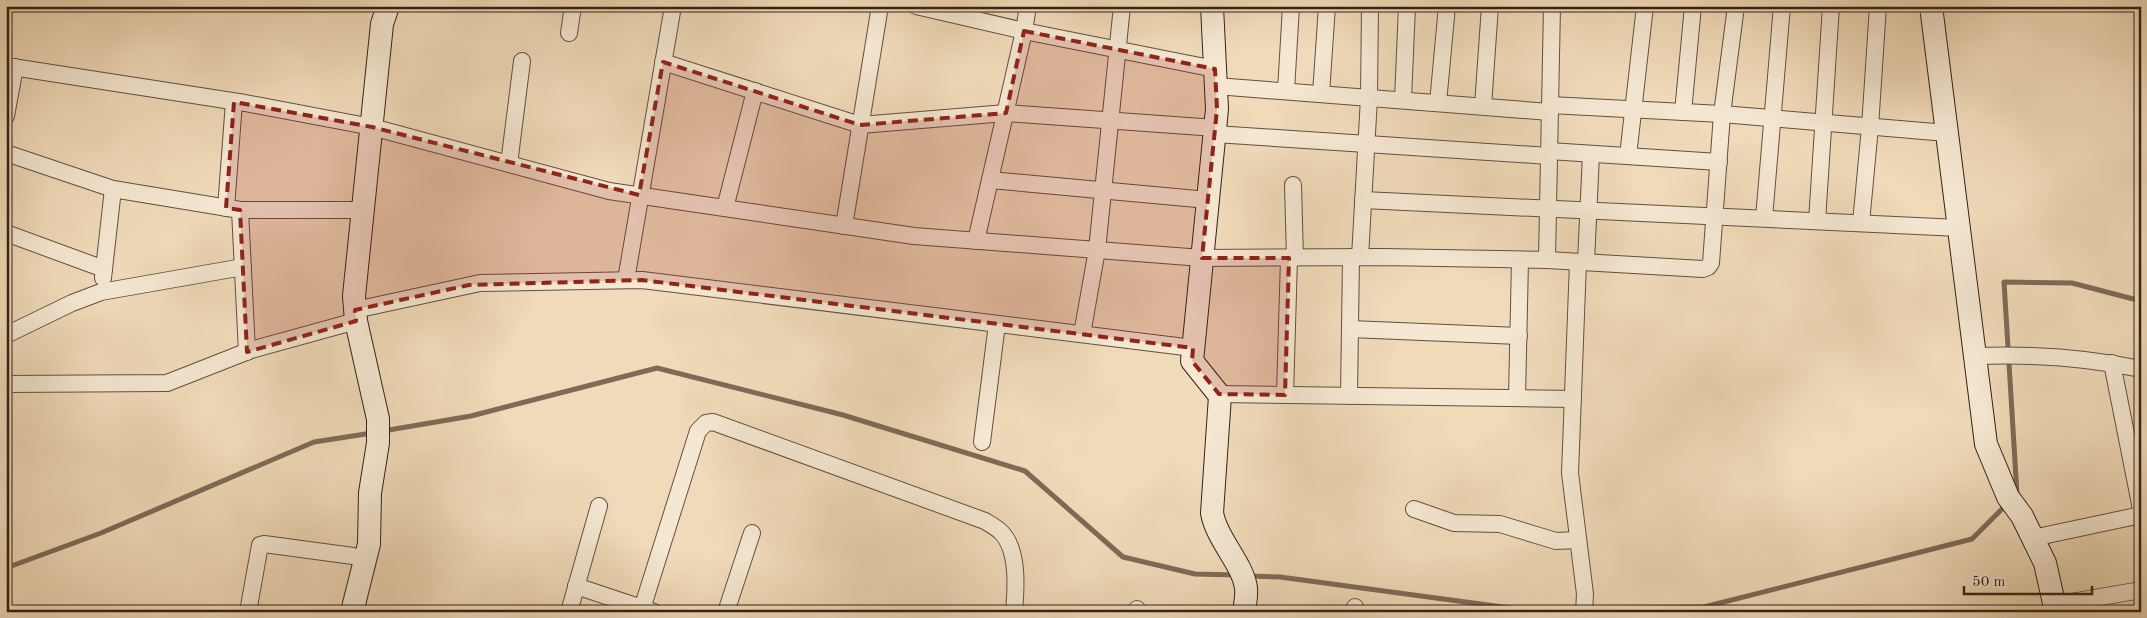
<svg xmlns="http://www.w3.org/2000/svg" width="2147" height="618" font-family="'Old Standard TT',serif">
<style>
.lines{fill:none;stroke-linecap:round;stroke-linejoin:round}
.stream{stroke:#7d6b57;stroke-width:5}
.street-casing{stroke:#625040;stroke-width:18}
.secondary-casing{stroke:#322217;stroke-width:24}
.street{stroke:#f5e7d2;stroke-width:16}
.secondary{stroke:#f5e7d2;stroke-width:22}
.marked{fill:#8f2418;fill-opacity:0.2;stroke:#8f2418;stroke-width:4;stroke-dasharray:10 6;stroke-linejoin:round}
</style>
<rect width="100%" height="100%" fill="#f0dab9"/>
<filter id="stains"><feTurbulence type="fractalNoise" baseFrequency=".004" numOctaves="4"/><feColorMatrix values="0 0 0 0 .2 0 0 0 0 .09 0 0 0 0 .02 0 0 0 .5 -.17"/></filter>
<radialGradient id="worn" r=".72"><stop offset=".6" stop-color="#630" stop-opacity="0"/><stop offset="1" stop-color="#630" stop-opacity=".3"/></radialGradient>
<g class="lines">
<g class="stream">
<polyline points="383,431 471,416 657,368 843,415 1025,471 1123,557 1195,574 1236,575"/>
<polyline points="2015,496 2017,494 2004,282 2072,283 2141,301"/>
<polyline points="6,568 101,533 314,442 372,433"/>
<polyline points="1249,576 1280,577 1525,610 1704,607 1972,539 2006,505"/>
</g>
<defs>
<g id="street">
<polyline points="916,6 1024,31 1215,69"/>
<polyline points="569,33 573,6"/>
<polyline points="663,62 860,125 1006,113 1216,128"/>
<polyline points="6,66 245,103 372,127 609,191 914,236 1202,258 1383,257 1547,260 1552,6"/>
<polyline points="1216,86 1550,112"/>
<polyline points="1286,91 1291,6"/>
<polyline points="1321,94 1327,6"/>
<polyline points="1403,100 1407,6"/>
<polyline points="1438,103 1447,6"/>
<polyline points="1550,105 1722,114 1947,133"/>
<polyline points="1483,106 1490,6"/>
<polyline points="1683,112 1693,6"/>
<polyline points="6,116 15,67"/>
<polyline points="1215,134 1549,156"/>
<polyline points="1549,151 1719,162"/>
<polyline points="6,153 113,189 240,210 363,210"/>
<polyline points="1628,156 1645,6"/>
<polyline points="509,164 522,61"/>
<polyline points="990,180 1208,200"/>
<polyline points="1293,185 1295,258"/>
<polyline points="1363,200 1959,228"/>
<polyline points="226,208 234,102"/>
<polyline points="725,208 755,91"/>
<polyline points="240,210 247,352"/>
<polyline points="1764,218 1782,6"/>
<polyline points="1817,221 1831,6"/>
<polyline points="1861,223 1870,127 1878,6"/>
<polyline points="844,226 880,6"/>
<polyline points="6,233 104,269"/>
<polyline points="976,241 1024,31 1028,6"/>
<polyline points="1360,257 1369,98 1370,6"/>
<polyline points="1547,260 1703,269 1708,267 1711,263 1722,114 1736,6"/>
<polyline points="1578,262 1570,473 1585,594 1584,612"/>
<polyline points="1586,262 1591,154"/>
<polyline points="103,278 113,189"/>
<polyline points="626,280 673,6"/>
<polyline points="355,310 480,283 642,280 1193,348"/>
<polyline points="1350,329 1519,336"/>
<polyline points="1082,334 1097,250 1122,6"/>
<polyline points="6,335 72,303 101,292 243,267"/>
<path d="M1975,356C2028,354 2089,358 2141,369"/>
<polyline points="2112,363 2141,509"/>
<polyline points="6,384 167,383 251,350 356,321"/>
<polyline points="1219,394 1573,399"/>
<polyline points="1285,395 1289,258"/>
<polyline points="1349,396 1351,257"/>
<polyline points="1517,398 1520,260"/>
<polyline points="982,442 997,324"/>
<polyline points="1414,509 1454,523 1500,524 1556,541 1578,540"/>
<polyline points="2033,538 2141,515"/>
<polyline points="576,586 654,612"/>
<polyline points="2054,605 2141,590"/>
<polyline points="248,612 260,545 264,544 353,556"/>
<polyline points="569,612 599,506"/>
<path d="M641,612L698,431L706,423L713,422L985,521C990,524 997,528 1001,532C1019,550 1016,589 1014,612"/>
<polyline points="726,612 752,533"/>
<polyline points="1137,612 1137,609"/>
<polyline points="1355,612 1355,607"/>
</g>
<g id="secondary">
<path d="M1212,6L1217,109L1192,361L1220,396L1212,513C1217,540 1243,564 1246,588C1247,596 1245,604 1244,612"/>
<polyline points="1931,6 1986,444 2008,497 2022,516 2045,563 2056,612"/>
<polyline points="352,612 369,544 370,493 378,443 378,419 356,321 354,296 382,24 388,6"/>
</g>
</defs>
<use href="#street" class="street-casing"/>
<use href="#secondary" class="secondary-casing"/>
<use href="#street" class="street"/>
<use href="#secondary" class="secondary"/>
</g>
<path class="marked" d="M1024,31L1215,69L1217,109L1202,258H1289L1285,395L1219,394L1192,361L1193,348L642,280L469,285L355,310L356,321L247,352L240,210L226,208L234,102L372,127L639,195L663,62L860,125L1006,113Z"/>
<rect width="2147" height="618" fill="none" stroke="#f0dab9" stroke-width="25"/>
<rect x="8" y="8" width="2132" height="603" fill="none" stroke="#322217" stroke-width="2.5"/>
<rect x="12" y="12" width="2122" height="593" fill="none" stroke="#322217"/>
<path d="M1964 586v8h128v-8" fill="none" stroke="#322217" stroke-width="2.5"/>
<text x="1972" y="586" font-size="15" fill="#322217" stroke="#f5e7d2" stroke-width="4" paint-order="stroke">50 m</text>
<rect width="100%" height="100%" filter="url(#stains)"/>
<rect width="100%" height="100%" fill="url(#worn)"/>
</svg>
